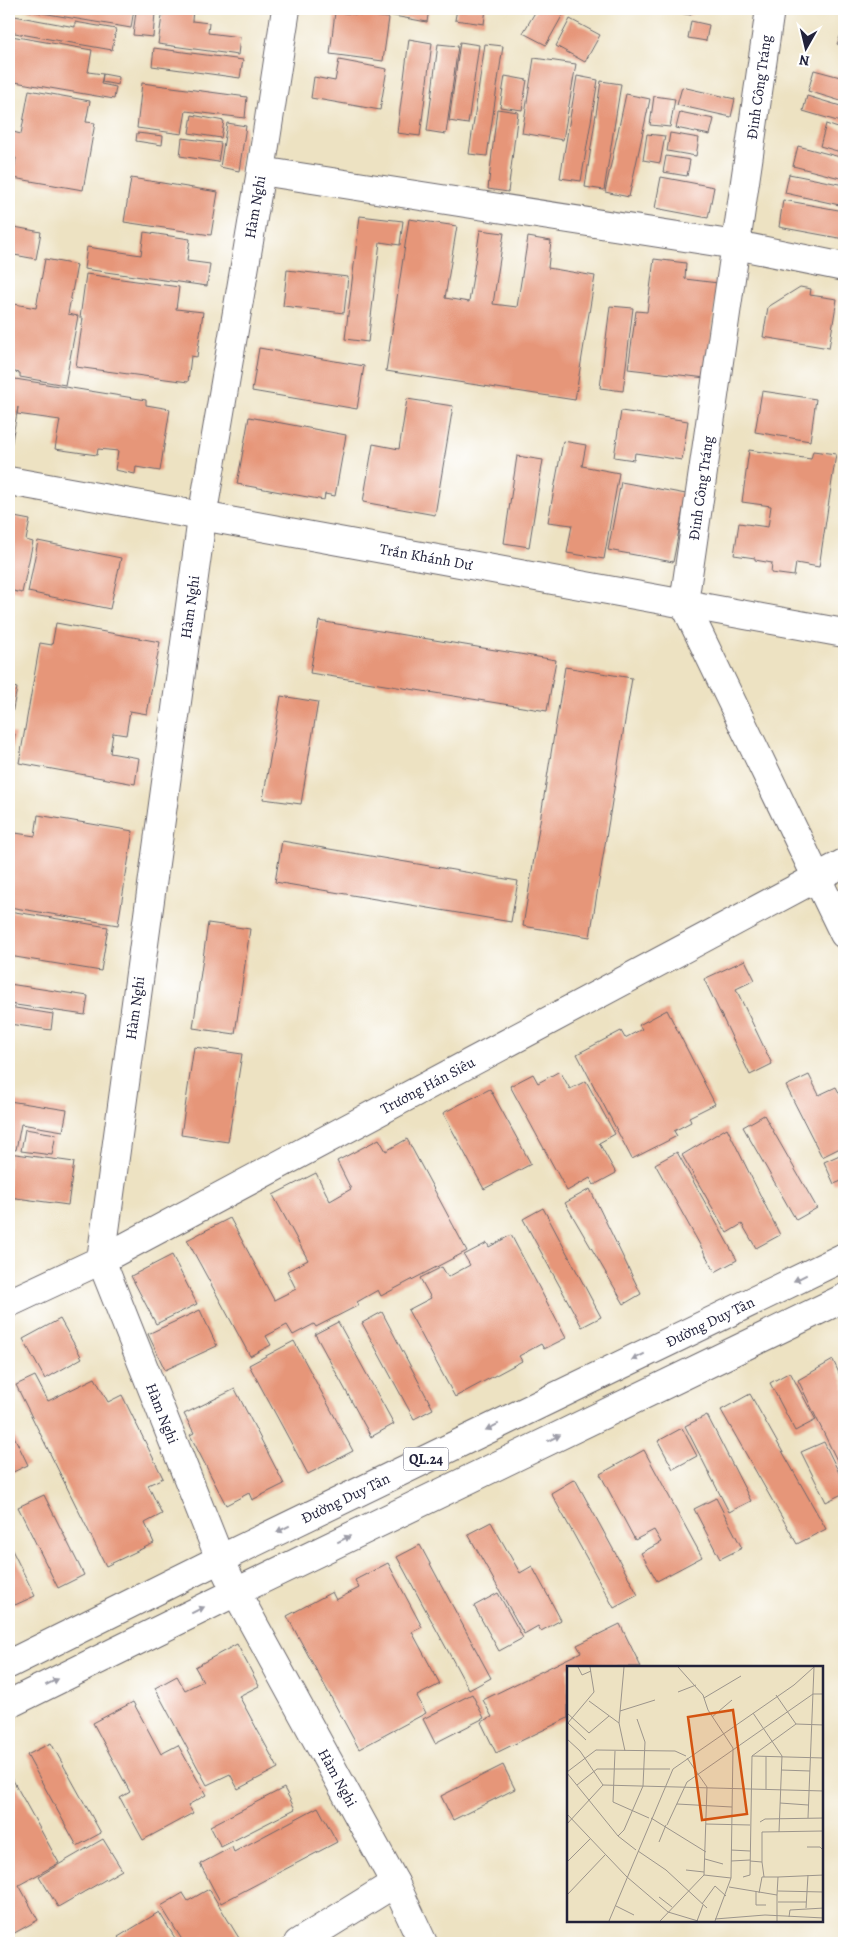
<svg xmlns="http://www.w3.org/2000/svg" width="853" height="1952" font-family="Alegreya,serif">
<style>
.building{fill:#e69679}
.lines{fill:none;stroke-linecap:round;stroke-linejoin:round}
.minor-casing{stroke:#69656a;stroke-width:30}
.primary-casing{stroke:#69656a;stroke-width:30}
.minor{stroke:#fff;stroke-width:28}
.primary{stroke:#fff;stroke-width:28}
.oneway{fill:#9c9ca7}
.labels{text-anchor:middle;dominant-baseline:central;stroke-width:4;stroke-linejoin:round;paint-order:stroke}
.shield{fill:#fff;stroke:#646476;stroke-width:1}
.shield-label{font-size:14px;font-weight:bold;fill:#22223b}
.street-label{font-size:15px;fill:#22223b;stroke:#fff}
.inset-road{fill:none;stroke:#9c958c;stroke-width:1}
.view{fill:#d45411;fill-opacity:0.15;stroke:#d45411;stroke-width:2.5}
.inset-edge{fill:none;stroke:#22223b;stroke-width:2.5}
</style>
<rect width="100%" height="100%" fill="#fff"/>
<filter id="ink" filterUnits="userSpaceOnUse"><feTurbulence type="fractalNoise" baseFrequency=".02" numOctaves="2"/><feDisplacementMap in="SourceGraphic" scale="10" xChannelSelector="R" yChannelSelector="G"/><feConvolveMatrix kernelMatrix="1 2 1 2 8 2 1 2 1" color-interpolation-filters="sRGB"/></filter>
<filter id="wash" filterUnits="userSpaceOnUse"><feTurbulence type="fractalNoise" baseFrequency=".0096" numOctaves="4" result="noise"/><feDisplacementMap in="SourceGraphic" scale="20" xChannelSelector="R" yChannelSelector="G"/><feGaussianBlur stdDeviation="1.12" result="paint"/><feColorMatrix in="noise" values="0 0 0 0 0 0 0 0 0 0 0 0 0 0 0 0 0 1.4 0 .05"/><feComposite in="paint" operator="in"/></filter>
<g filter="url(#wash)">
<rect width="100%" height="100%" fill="#ede2c2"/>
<g id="blocks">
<g class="building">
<polygon points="18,9 134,9 131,28"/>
<polygon points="163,9 193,9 192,21 209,23 208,33 240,37 238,55 158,44"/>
<polygon points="355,9 429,9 427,22"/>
<polygon points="457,9 486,9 484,24 455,20"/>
<polygon points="537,9 566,9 546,45 523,33"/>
<polygon points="669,9 692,9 691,15 668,11"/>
<polygon points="136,11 155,13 153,37 133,35"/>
<polygon points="335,12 389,18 383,61 330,54"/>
<polygon points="9,15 75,27 75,22 116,29 112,50 9,32"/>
<polygon points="570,19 600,35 585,62 556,46"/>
<polygon points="691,21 709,25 706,41 688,38"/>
<polygon points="844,27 844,47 837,44"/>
<polygon points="11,36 92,50 88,72 103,74 101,84 116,87 114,99 9,81 9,48"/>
<polygon points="409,39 432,43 420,136 397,133"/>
<polygon points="460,42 479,45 468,124 449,121"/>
<polygon points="438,44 458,46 446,134 427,131"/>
<polygon points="485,44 503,46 487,156 469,154"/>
<polygon points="154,48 243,60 240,78 152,66"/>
<polygon points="534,58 576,64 563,140 522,133"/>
<polygon points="339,60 387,69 380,110 311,98 314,77 335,81"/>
<polygon points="814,70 844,78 844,102 808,91"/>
<polygon points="103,74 119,77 118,85 102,82"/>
<polygon points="505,76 527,80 522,110 500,107"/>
<polygon points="577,76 598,80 581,181 560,178"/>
<polygon points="601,81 621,84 604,190 585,187"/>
<polygon points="142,83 247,97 245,118 186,111 182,134 137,128"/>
<polygon points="682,87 735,99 731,117 677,105"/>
<polygon points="29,90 90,101 86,122 95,123 83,190 13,178 16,158 9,157 9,131 21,134"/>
<polygon points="626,94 650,99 629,197 605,192"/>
<polygon points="654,96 675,99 670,127 650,125"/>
<polygon points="807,96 844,107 844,123 803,111"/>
<polygon points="497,109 518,112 508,192 488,189"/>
<polygon points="680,112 714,119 710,135 676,128"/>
<polygon points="192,115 224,121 221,138 189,133"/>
<polygon points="227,123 246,126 239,171 220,167"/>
<polygon points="826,124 844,130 844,153 820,146"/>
<polygon points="137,133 163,136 162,145 136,141"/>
<polygon points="670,133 699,138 696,156 667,151"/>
<polygon points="647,134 665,136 660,163 643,160"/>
<polygon points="182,138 221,143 218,162 180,156"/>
<polygon points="798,146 844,158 844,179 793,166"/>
<polygon points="666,156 690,160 687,176 663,172"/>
<polygon points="789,174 844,185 844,206 785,193"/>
<polygon points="661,177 714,187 708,218 655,208"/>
<polygon points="131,178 218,192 211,235 124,222"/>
<polygon points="783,200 844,211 844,239 779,227"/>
<polygon points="360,216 403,221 400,245 380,242 368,342 345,339"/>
<polygon points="409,219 457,226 445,298 469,302 480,230 504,233 493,304 517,307 528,237 551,241 548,268 595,276 575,400 386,371"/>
<polygon points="9,226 41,232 36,259 9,254"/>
<polygon points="144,232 190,239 187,261 210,264 207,286 84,269 87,247 141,255"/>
<polygon points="45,259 77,265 68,314 78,316 65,385 20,377 20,373 9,371 9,303 36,308"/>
<polygon points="654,259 686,263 685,279 718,283 706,378 628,369 636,311 647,312"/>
<polygon points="287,270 348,277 344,313 283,306"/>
<polygon points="86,274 179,287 176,309 203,312 197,357 191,356 188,382 76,367 83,318 80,318"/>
<polygon points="800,287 811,289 810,295 837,299 829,348 763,337 768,307"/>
<polygon points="610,306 633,308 623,391 600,388"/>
<polygon points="259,348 364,366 357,409 252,391"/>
<polygon points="9,378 146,400 146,405 170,409 160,471 136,467 135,474 115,470 118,451 98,449 97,455 55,449 60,420 17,414 18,407 11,447 9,446"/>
<polygon points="762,391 816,399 810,441 755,432"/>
<polygon points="407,399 453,406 435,515 363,502 373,444 399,449"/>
<polygon points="621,411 688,421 682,460 635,453 634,460 614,457"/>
<polygon points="249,417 346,435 335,496 325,494 324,500 237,484"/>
<polygon points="563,441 586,445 582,466 619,473 604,559 567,553 572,525 548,522"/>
<polygon points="749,450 811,459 813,451 836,454 819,567 796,563 794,576 771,573 772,563 755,560 755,558 734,555 739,523 768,527 771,506 742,502"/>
<polygon points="517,456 543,460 529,547 504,543"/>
<polygon points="621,482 686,494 673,562 608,550"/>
<polygon points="9,516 30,520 26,540 33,542 22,593 9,590"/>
<polygon points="38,541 121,558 110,609 28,592"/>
<polygon points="319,621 556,660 547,711 310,673"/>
<polygon points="56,623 160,642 147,714 130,711 126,735 113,733 110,753 139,758 135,784 19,763 40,643 52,645"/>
<polygon points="565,667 632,678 590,937 523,926"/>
<polygon points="9,686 17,688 12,714 9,713"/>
<polygon points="281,696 318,702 301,804 263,799"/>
<polygon points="9,732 15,734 10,759 9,759"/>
<polygon points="38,815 133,831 118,925 9,907 9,832 35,836"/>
<polygon points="282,841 518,881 511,922 275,882"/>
<polygon points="9,911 108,927 101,971 9,956"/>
<polygon points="208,923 250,929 235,1034 193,1028"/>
<polygon points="745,960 755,980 736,989 772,1064 750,1075 704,979"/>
<polygon points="9,984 88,996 85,1015 9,1004"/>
<polygon points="9,1007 53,1014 51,1030 9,1024"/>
<polygon points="667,1010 715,1104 689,1117 691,1122 674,1131 677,1136 632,1159 577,1054 621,1031 625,1038 642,1029 639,1025"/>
<polygon points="194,1047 242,1054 228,1142 181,1135"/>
<polygon points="560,1071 570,1089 586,1081 615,1134 599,1143 616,1173 594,1185 590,1178 567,1191 510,1086 533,1074 538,1083"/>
<polygon points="809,1075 819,1095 836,1087 844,1102 844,1146 822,1157 786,1086"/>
<polygon points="490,1089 531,1164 484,1189 443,1113"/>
<polygon points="9,1101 67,1110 63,1131 21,1124 16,1150 9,1149"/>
<polygon points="764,1115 817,1208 796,1220 743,1127"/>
<polygon points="727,1128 780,1235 756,1248 742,1224 727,1233 682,1155"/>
<polygon points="25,1129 56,1134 52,1155 21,1151"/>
<polygon points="379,1139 386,1151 407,1139 467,1251 381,1296 378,1290 357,1302 359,1305 316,1327 314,1324 293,1335 287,1325 266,1336 271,1345 250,1356 187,1240 230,1218 274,1300 296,1289 287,1271 308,1260 273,1195 316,1173 330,1201 351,1189 337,1161"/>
<polygon points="677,1152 737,1260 715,1272 655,1164"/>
<polygon points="9,1153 74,1162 68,1205 9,1197"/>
<polygon points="844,1153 844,1180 834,1184 824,1162"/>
<polygon points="590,1189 641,1294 624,1304 565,1203"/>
<polygon points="543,1208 601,1317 582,1327 523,1219"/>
<polygon points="511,1235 566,1338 544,1349 541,1344 519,1356 522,1361 455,1397 408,1310 431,1298 420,1278 442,1267 448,1277 470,1265 464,1255 487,1243 489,1247"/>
<polygon points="172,1255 197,1304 156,1324 131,1276"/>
<polygon points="200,1310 217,1346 165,1370 148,1334"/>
<polygon points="382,1312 433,1409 414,1419 362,1323"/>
<polygon points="60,1319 82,1358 45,1379 23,1339"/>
<polygon points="338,1322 394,1424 371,1437 315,1334"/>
<polygon points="294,1341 353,1451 308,1474 249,1365"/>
<polygon points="833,1360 844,1384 844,1475 798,1380"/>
<polygon points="790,1372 816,1420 795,1431 770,1383"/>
<polygon points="35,1376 48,1401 95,1378 108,1402 122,1395 163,1478 148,1485 162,1514 145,1523 154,1543 106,1566 16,1385"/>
<polygon points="235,1389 284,1484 252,1500 249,1493 226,1505 190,1435 194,1433 184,1414"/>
<polygon points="750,1394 826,1529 797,1544 721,1410"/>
<polygon points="707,1415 751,1501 729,1512 685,1426"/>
<polygon points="9,1426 28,1465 9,1474"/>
<polygon points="682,1428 697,1456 673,1469 658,1441"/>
<polygon points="824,1442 844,1483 844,1493 826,1502 801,1452"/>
<polygon points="644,1450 702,1557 657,1581 641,1553 661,1542 654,1530 635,1540 600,1474"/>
<polygon points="575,1479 638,1595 614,1608 551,1493"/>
<polygon points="44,1495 84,1575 58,1588 18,1507"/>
<polygon points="716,1498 742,1548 720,1559 694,1509"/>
<polygon points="491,1522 520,1573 532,1566 561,1620 541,1631 538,1626 524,1634 468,1534"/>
<polygon points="9,1544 35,1596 15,1605 9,1594"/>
<polygon points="420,1545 491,1678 469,1690 397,1557"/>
<polygon points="388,1563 422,1627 412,1632 440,1684 417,1696 426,1713 359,1749 287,1616 332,1592 336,1600 359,1588 355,1580"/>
<polygon points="498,1593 523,1638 499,1651 474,1606"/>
<polygon points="620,1624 641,1667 568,1667 568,1718 496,1753 481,1722 492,1717 483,1700 581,1652 577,1645"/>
<polygon points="237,1644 259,1686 239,1696 278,1768 238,1789 230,1774 207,1785 155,1688 177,1676 185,1690 203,1681 195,1667"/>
<polygon points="472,1694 484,1718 435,1743 423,1719"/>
<polygon points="133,1702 161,1754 178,1745 206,1795 188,1805 193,1813 143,1840 120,1798 130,1792 93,1723"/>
<polygon points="51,1743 101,1833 77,1846 27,1755"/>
<polygon points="503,1765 515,1789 453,1820 441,1796"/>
<polygon points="9,1773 59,1863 19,1885 38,1920 9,1936"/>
<polygon points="284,1788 295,1809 221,1847 210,1826"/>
<polygon points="318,1807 337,1842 221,1903 200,1864 232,1847 234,1852"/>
<polygon points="103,1839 122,1870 58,1907 39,1876"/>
<polygon points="209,1889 242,1943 184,1943 161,1906 183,1893 188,1901"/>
<polygon points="159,1912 178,1943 122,1943 118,1937"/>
</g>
</g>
</g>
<g filter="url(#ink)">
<use href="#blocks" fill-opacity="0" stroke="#69656a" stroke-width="1"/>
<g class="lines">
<defs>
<g id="minor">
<path id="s1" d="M286,9L261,171L202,518L101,1260L220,1559L236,1592L395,1883L423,1943"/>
<polyline points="770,9 684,603 844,934"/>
<polyline points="261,171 736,245 844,267"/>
<path id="s2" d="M9,481C287,534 566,580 844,633"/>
<path id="s3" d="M9,1303L101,1260L844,863"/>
<polyline points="298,1943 395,1883"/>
</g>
<g id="primary">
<path id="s4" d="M9,1664L220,1559L844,1257"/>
<polyline points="9,1704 236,1592 844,1298"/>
</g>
</defs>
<use href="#minor" class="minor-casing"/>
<use href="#primary" class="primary-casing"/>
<use href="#minor" class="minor"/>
<use href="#primary" class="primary"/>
</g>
<defs><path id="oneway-solid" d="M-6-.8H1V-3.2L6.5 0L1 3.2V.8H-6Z" transform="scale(1.25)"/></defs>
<g class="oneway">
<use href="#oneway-solid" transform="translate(800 1278) rotate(154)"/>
<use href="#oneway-solid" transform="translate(638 1357) rotate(154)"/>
<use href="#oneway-solid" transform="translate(492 1427) rotate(154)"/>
<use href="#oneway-solid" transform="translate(554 1438) rotate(-26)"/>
<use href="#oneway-solid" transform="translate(283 1529) rotate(154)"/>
<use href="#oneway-solid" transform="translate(344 1539) rotate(-26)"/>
<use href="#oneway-solid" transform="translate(198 1610) rotate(-26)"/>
<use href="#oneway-solid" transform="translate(52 1682) rotate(-26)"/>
</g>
</g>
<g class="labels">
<rect class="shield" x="403.5" y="1447.5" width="45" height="23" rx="4"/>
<g class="shield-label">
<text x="426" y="1459">QL.24</text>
</g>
<g class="street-label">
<text transform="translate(759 87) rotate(-82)">Đinh Công Tráng</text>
<text transform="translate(255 207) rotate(-80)">Hàm Nghi</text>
<text transform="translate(701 488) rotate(-82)">Đinh Công Tráng</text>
<text stroke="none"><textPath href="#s2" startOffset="424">Trần Khánh Dư</textPath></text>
<text transform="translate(190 607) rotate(-82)">Hàm Nghi</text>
<text transform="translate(135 1008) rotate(-82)">Hàm Nghi</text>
<text stroke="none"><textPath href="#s3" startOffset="472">Trương Hán Siêu</textPath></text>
<text stroke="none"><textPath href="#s4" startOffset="780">Đường Duy Tân</textPath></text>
<text stroke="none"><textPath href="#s1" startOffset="1430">Hàm Nghi</textPath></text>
<text stroke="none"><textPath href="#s4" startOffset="375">Đường Duy Tân</textPath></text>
<text stroke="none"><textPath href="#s1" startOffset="1835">Hàm Nghi</textPath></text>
</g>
</g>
<g transform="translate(567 1666)">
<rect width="256" height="256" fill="#ede2c2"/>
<path class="inset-road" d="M11,1L15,9L24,5M57,1L52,57L58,85M111,1L136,29L141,44L166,82L164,212L148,255M111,26L129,19M209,29L229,58M137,32L174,10M22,35L52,57M53,45L88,34M0,47L22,67L42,50M186,47L215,90L212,166M145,51L165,34M1,57L19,74M0,58L27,26L23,1M229,58L257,59M0,73L13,85L36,119M48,85L46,136L82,152M185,90L257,92M214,104L243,105M0,106L29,84L108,85L119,90M0,107L51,170L69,184M10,119L30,103H103M199,123V90M213,137L241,139M110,138L165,141M0,148L60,211L101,246L131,255M84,152L139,186M241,152L247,1M193,156L198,153L257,152M0,158L36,119L257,125M139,158L183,159M100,159L120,116L246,28H257M51,170L57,164L76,120L78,76L70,53M92,176L99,159M240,181H253L257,185M164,184L183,185M71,185L99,204L140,242M138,193L156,198M164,195L183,194M183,195L195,196L197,211M0,196L23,173M195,196V166L256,165M119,204L137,206M137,209L164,212M176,211L183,209L185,90L229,58M162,221L210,229V255M189,225V239H199M211,225L256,226M192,227L195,211H211M0,229L38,189M210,229L211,211L257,209M92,231L105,241M211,236H239M135,238L148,220L159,230M49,240L67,249M239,242L241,209M222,251L223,244L257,242M148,253L198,249L257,252M42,255L106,103L227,19L247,1M93,255L137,209L140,121L120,92M130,255L136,239"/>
<path class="view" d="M166,44L180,148L135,154L121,51Z"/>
<rect width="256" height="256" class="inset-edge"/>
</g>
<rect width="853" height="1952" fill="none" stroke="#fff" stroke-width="30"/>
<g transform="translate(806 48) rotate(188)" stroke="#ffffff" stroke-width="4" paint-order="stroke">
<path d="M0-4L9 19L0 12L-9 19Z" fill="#22223b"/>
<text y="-8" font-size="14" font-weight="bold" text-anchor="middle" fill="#22223b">N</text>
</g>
</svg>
